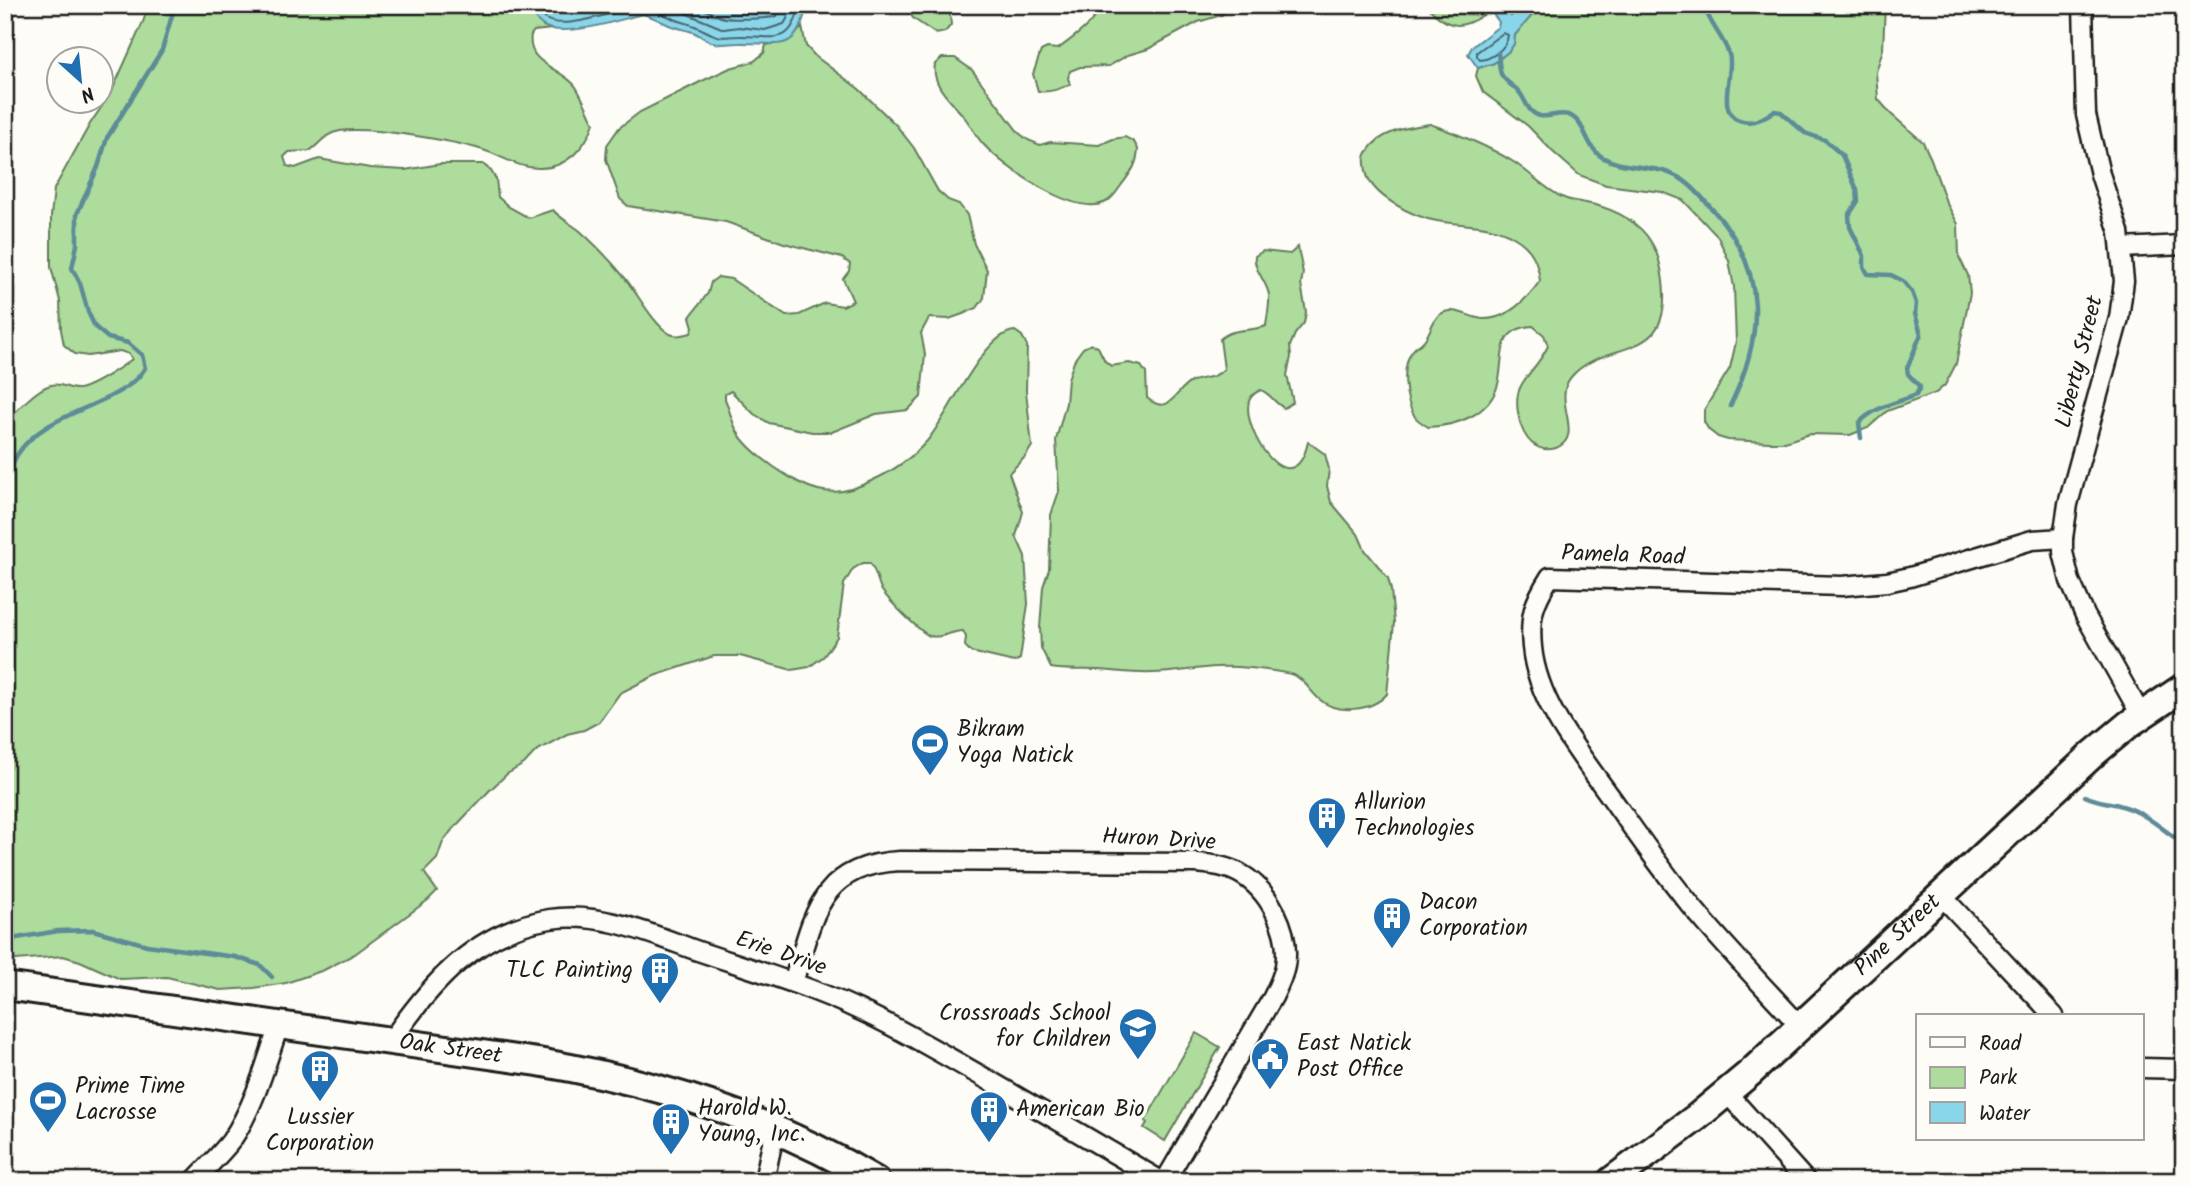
<svg xmlns="http://www.w3.org/2000/svg" width="2189" height="1186" font-family="Kalam,sans-serif">
<style>
.green{fill:#addc9c;stroke:#647c5c;stroke-width:2}
.water{fill:#89d5e9;stroke:#5d8b97;stroke-width:2}
.lines{fill:none;stroke-linecap:round;stroke-linejoin:round}
.shore{stroke:#48666e;stroke-width:2}
.stream{stroke:#5d8b97;stroke-width:4.5}
.street-casing{stroke:#1c1c1c;stroke-width:23}
.secondary-casing{stroke:#1c1c1c;stroke-width:32}
.street{stroke:#fdfcf7;stroke-width:18}
.secondary{stroke:#fdfcf7;stroke-width:26}
.labels{text-anchor:middle;dominant-baseline:central;stroke-width:7;stroke-linejoin:round;paint-order:stroke}
.street-label{font-size:23px;fill:#1c1c1c;stroke:#fdfcf7}
.poi-label{font-size:23px;fill:#1c1c1c;stroke:#fdfcf7;text-anchor:start}
</style>
<rect width="100%" height="100%" fill="#fdfcf7"/>
<filter id="ink" filterUnits="userSpaceOnUse"><feTurbulence type="fractalNoise" baseFrequency=".0143" numOctaves="2"/><feDisplacementMap in="SourceGraphic" scale="14" xChannelSelector="R" yChannelSelector="G"/><feConvolveMatrix kernelMatrix="1 2 1 2 8 2 1 2 1" color-interpolation-filters="sRGB"/></filter>
<g filter="url(#ink)">
<g class="green">
<path d="M149,5H531L543,26L552,29L534,31L531,35C526,65 563,68 576,87C583,98 588,112 594,123C586,147 567,168 540,168C520,169 502,156 483,150C454,141 369,126 340,131C323,134 321,144 309,151L289,152L284,157L287,166L295,168L319,159L370,168L405,170L440,164H483L491,171L496,179L498,197L509,207L529,218L553,210C561,219 570,223 579,230C595,244 611,261 625,278C637,293 653,324 670,334C676,337 684,335 691,333L693,327L690,317L708,293L711,282L718,277L731,279L786,316L799,315L825,303L843,306L853,301L843,279L849,271L850,264L842,258L784,243L726,222L628,206L620,199L606,159L607,145L619,128L640,112L700,82L730,68L753,62L764,53L766,45C782,43 791,40 802,27L806,46L815,56L859,89L896,125L914,148L938,191L948,200L959,204L967,215L974,244L987,270L984,298L977,308L963,314L949,319L929,318L921,333L925,354L921,397L908,410L876,414L832,432H812L769,423L754,414L731,391L725,394V399C729,408 731,419 736,429C745,449 781,473 800,483C826,496 845,494 871,481C891,472 912,458 927,441C947,418 984,332 1015,331L1022,336L1027,346L1026,391L1032,446L1025,457L1009,473L1023,512L1016,536L1025,556L1028,604L1020,659L1014,662L971,652L965,646L966,637L963,631C951,631 941,639 930,636C921,633 886,598 881,589C877,580 876,571 870,563H863L853,569L844,584L837,637L824,656L809,667L792,670L740,656H714L654,676L620,693L599,722L584,730L567,734L536,751L524,764L507,774L490,790L452,830L443,842L437,859L424,872L437,891L428,900L355,954L324,970L286,983L254,988L220,990L167,977L120,979L80,961L63,956L5,961V425C13,413 37,388 51,385C61,382 69,390 78,389C90,388 122,367 132,359L129,354L120,351L88,356L75,354L64,345L61,330L60,301L51,267V216L54,189L90,124L112,91L143,22Z"/>
<polygon points="902,5 949,5 951,25 945,32 936,34 914,19"/>
<path d="M1101,5H1219L1225,10L1222,15L1198,22L1148,49L1128,55L1109,66L1080,67L1070,71L1068,78L1070,84C1061,89 1048,93 1038,91L1033,74L1041,51L1047,48L1058,49C1073,38 1095,23 1101,5Z"/>
<path d="M1426,5H1486L1489,11C1463,30 1449,31 1426,5Z"/>
<polygon points="1541,5 1885,5 1883,49 1876,72 1878,99 1891,114 1923,142 1931,159 1946,202 1958,224 1959,257 1968,275 1970,293 1956,364 1945,385 1936,393 1887,411 1868,428 1850,435 1809,434 1785,442 1769,442 1728,440 1718,437 1709,430 1704,422 1704,410 1730,368 1736,342 1734,287 1729,261 1718,237 1683,200 1662,192 1606,185 1579,175 1553,152 1528,126 1483,92 1476,76 1478,68 1494,63 1509,51 1514,44 1515,35"/>
<path d="M942,58H955L972,70L1019,133L1028,140L1040,145L1050,142L1099,145L1113,139L1125,137L1134,142L1138,149C1137,167 1130,173 1120,187C1116,193 1112,199 1106,202C1075,218 1004,167 984,145C976,137 972,127 965,118C953,102 931,87 935,64Z"/>
<path d="M1430,124C1458,134 1486,145 1512,161C1530,172 1544,189 1564,198C1574,202 1584,202 1595,205C1616,210 1640,223 1651,242C1660,256 1663,276 1664,293C1667,363 1603,339 1571,377C1551,401 1586,436 1556,448C1549,450 1542,450 1536,446C1528,442 1524,434 1521,426C1508,380 1530,382 1548,346L1544,335L1533,326C1494,329 1505,359 1498,384C1490,415 1456,426 1428,427C1424,424 1418,421 1415,417C1405,401 1400,366 1413,350C1416,346 1422,344 1425,339C1430,333 1432,322 1438,316C1452,303 1470,319 1484,319C1508,319 1527,299 1540,281C1538,262 1532,248 1515,238C1491,223 1463,226 1437,221C1414,217 1370,196 1366,171C1365,164 1363,157 1368,151C1380,131 1409,127 1430,124Z"/>
<path d="M1298,247L1303,273L1301,284L1306,312L1304,323L1295,334L1290,346L1291,357L1287,375L1293,402L1284,408C1274,403 1271,394 1261,390C1256,392 1251,395 1249,401C1241,432 1293,508 1308,442L1325,454L1329,469L1327,486L1331,502L1358,534L1365,550L1388,578L1391,590L1394,623L1387,694C1372,711 1337,715 1319,699C1308,689 1302,675 1286,673C1263,669 1240,666 1217,667C1195,668 1174,673 1153,673C1135,674 1117,671 1099,670C1082,669 1067,671 1051,668L1041,648L1040,628L1043,587L1049,569L1051,515L1059,491L1056,440L1066,403L1068,379L1075,359L1083,348L1091,344L1098,347L1105,361L1111,366L1129,363L1141,366L1146,373L1147,398C1171,418 1175,388 1193,381C1207,376 1213,380 1224,369L1220,339C1233,327 1250,332 1266,326C1267,316 1270,305 1269,295C1267,281 1253,270 1255,256L1263,251L1290,254Z"/>
<polygon points="1196,1033 1220,1047 1165,1141 1144,1128 1147,1123 1145,1121"/>
</g>
<g class="water">
<path d="M531,5H807C796,56 779,42 739,43C728,43 722,46 712,42C705,40 700,35 693,32C685,29 675,28 667,24C658,20 652,16 642,14C620,20 562,39 542,25C535,20 533,13 531,5Z"/>
<polygon points="1486,5 1503,5 1511,16 1524,5 1541,5 1515,35 1514,44 1509,51 1494,63 1478,68 1468,54 1472,47 1498,27 1499,22"/>
</g>
<g class="lines">
<g class="shore">
<path d="M538,5C540,11 541,16 546,19C565,32 620,8 642,7C653,7 662,14 672,18C680,22 689,23 697,27C702,29 707,32 712,34C721,39 728,36 738,36C773,35 790,49 800,5"/>
<path d="M547,5C555,21 598,9 613,5"/>
<polyline points="666,5 724,29 739,27 765,30 784,24 787,19 791,5"/>
<path d="M695,5C704,8 712,14 721,17C728,20 769,19 777,16L780,5"/>
<path d="M1503,33L1508,35C1507,48 1492,59 1480,60L1477,56V52Z"/>
</g>
<g class="stream">
<path d="M1704,5C1709,24 1723,36 1729,54C1735,70 1715,112 1739,120C1754,125 1763,118 1774,111L1781,112L1805,133L1825,140L1842,155L1857,190L1858,201L1849,215L1850,227L1864,256V267L1868,274L1891,275L1903,281L1912,292L1916,303L1915,314L1921,334L1907,368L1908,374L1920,387L1916,395C1894,404 1876,406 1859,423L1861,438"/>
<path d="M1498,53C1499,60 1499,68 1501,74C1506,83 1514,86 1520,93C1526,101 1528,113 1540,116C1551,118 1560,111 1571,116C1586,124 1586,147 1602,157C1626,171 1655,162 1683,180C1695,188 1704,200 1713,210C1768,270 1764,337 1730,406"/>
<path d="M5,540C7,535 10,529 10,524C14,499 0,484 17,455C47,408 122,407 145,368L142,355L128,343L108,338L95,327L88,312L80,283L72,268L77,245V214L98,167L107,138L162,50L175,5"/>
<path d="M2085,796C2097,802 2109,802 2122,806C2145,812 2164,831 2184,844"/>
<polyline points="5,940 58,931 93,930 147,945 235,957 260,965 272,977"/>
</g>
<defs>
<g id="street">
<polyline points="2083,5 2086,115 2100,174 2119,232 2124,281 2119,318 2068,504 2063,538 2063,552 2070,581 2085,615 2141,715"/>
<polyline points="2121,248 2184,245"/>
<polyline points="1941,895 2054,1016"/>
<path d="M793,983C813,918 818,865 900,861L1196,863C1211,864 1226,866 1239,873C1269,889 1291,932 1285,966C1283,977 1278,987 1273,997L1165,1181"/>
<path d="M1800,1026C1764,987 1727,949 1693,908C1663,872 1637,834 1610,796C1579,753 1537,702 1532,647C1529,616 1534,602 1550,577L1842,586L1887,582L1910,577L2032,540L2063,538"/>
<path d="M391,1041C431,983 476,931 550,919C600,911 651,934 698,951C751,969 806,985 857,1009C904,1030 947,1057 992,1082C1048,1115 1104,1148 1161,1181"/>
<polyline points="2142,1068 2184,1069"/>
<polyline points="1727,1093 1806,1181"/>
<path d="M194,1181C206,1168 220,1155 231,1141C254,1107 266,1064 279,1025"/>
<polyline points="764,1181 775,1130"/>
</g>
<g id="secondary">
<path id="s1" d="M5,986L538,1062C656,1082 773,1119 876,1181"/>
<path id="s2" d="M1611,1181L1697,1117L1750,1073L2093,754L2129,724L2184,687"/>
</g>
</defs>
<use href="#street" class="street-casing"/>
<use href="#secondary" class="secondary-casing"/>
<use href="#street" class="street"/>
<use href="#secondary" class="secondary"/>
</g>
</g>
<defs>
<symbol id="stadium-pin" viewBox="-11 -11 22 30"><path d="M0 17L-7.5 6A9.5 9.5 0 1 1 7.5 6Z" fill="#1f6fb2" stroke="#fdfcf7"/><path d="M0-5a6.5 5 0 1 0 0 10a6.5 5 0 1 0 0-10ZM-3.5-1.8h7v3.6h-7Z" fill="#fff"/></symbol>
<symbol id="building-pin" viewBox="-11 -11 22 30"><path d="M0 17L-7.5 6A9.5 9.5 0 1 1 7.5 6Z" fill="#1f6fb2" stroke="#fdfcf7"/><path d="M-4-6H4V6H1V3H-1V6H-4ZM-2.5-4.3h1.7v1.8h-1.7ZM.8-4.3h1.7v1.8H.8ZM-2.5-1h1.7V.8h-1.7ZM.8-1h1.7V.8H.8Z" fill="#fff"/></symbol>
<symbol id="school-pin" viewBox="-11 -11 22 30"><path d="M0 17L-7.5 6A9.5 9.5 0 1 1 7.5 6Z" fill="#1f6fb2" stroke="#fdfcf7"/><path d="M0-5L7-2L0 1L-7-2ZM-4 1L0 2.5L4 1V4Q0 6-4 4Z" fill="#fff"/></symbol>
<symbol id="civic-pin" viewBox="-11 -11 22 30"><path d="M0 17L-7.5 6A9.5 9.5 0 1 1 7.5 6Z" fill="#1f6fb2" stroke="#fdfcf7"/><path d="M-.6-6.5H3V-4.5H.6V-3L4-1V1h2V6H-6V1h2V-1L-.6-3ZM-1.2 2.5V6h2.4V2.5Z" fill="#fff"/></symbol>
</defs>
<g fill-rule="evenodd">
<use href="#stadium-pin" x="908" y="721" width="44" height="60"/>
<use href="#building-pin" x="1305" y="794" width="44" height="60"/>
<use href="#building-pin" x="1370" y="894" width="44" height="60"/>
<use href="#building-pin" x="638" y="949" width="44" height="60"/>
<use href="#school-pin" x="1116" y="1005" width="44" height="60"/>
<use href="#civic-pin" x="1248" y="1035" width="44" height="60"/>
<use href="#building-pin" x="298" y="1047" width="44" height="60"/>
<use href="#stadium-pin" x="26" y="1078" width="44" height="60"/>
<use href="#building-pin" x="967" y="1088" width="44" height="60"/>
<use href="#building-pin" x="649" y="1100" width="44" height="60"/>
</g>
<g class="labels">
<g class="street-label">
<text transform="translate(2080 362) rotate(-76)">Liberty Street</text>
<text transform="translate(1623 556) rotate(2)">Pamela Road</text>
<text transform="translate(1159 840) rotate(3)">Huron Drive</text>
<text stroke="none"><textPath href="#s2" startOffset="378">Pine Street</textPath></text>
<text transform="translate(781 954) rotate(19)">Erie Drive</text>
<text stroke="none"><textPath href="#s1" startOffset="450">Oak Street</textPath></text>
</g>
<g class="poi-label">
<text x="957" y="730">Bikram<tspan x="957" dy="26">Yoga Natick</tspan></text>
<text x="1354" y="803">Allurion<tspan x="1354" dy="26">Technologies</tspan></text>
<text x="1419" y="903">Dacon<tspan x="1419" dy="26">Corporation</tspan></text>
<text x="633" y="971" text-anchor="end">TLC Painting</text>
<text x="1111" y="1014" text-anchor="end">Crossroads School<tspan x="1111" dy="26">for Children</tspan></text>
<text x="1297" y="1044">East Natick<tspan x="1297" dy="26">Post Office</tspan></text>
<text x="75" y="1087">Prime Time<tspan x="75" dy="26">Lacrosse</tspan></text>
<text x="698" y="1109">Harold W.<tspan x="698" dy="26">Young, Inc.</tspan></text>
<text x="1016" y="1110">American Bio</text>
<text x="320" y="1118" text-anchor="middle">Lussier<tspan x="320" dy="26">Corporation</tspan></text>
</g>
</g>
<rect width="2189" height="1186" fill="none" stroke="#fdfcf7" stroke-width="28"/>
<rect x="14" y="14" width="2161" height="1158" fill="none" stroke="#1c1c1c" stroke-width="2.5" filter="url(#ink)"/>
<rect x="1916" y="1014" width="228" height="126" fill="#fdfcf7" stroke="#a3a29f" stroke-width="2"/>
<rect x="1930" y="1037" width="35" height="10" fill="#fdfcf7" stroke="#a3a29f" stroke-width="2"/>
<text x="1979" y="1050" font-size="21" fill="#1c1c1c">Road</text>
<rect x="1930" y="1067" width="35" height="21" fill="#addc9c" stroke="#a3a29f" stroke-width="2"/>
<text x="1979" y="1084" font-size="21" fill="#1c1c1c">Park</text>
<rect x="1930" y="1102" width="35" height="21" fill="#89d5e9" stroke="#a3a29f" stroke-width="2"/>
<text x="1979" y="1120" font-size="21" fill="#1c1c1c">Water</text>
<g transform="translate(80 80) rotate(153)"><circle r="33" fill="#fdfcf7" stroke="#a3a29f" stroke-width="2"/>
<path d="M0-5L12 26L0 18L-12 26Z" fill="#1f6fb2"/>
<text y="-10" font-size="19" font-weight="bold" text-anchor="middle" fill="#1c1c1c">N</text>
</g>
</svg>
